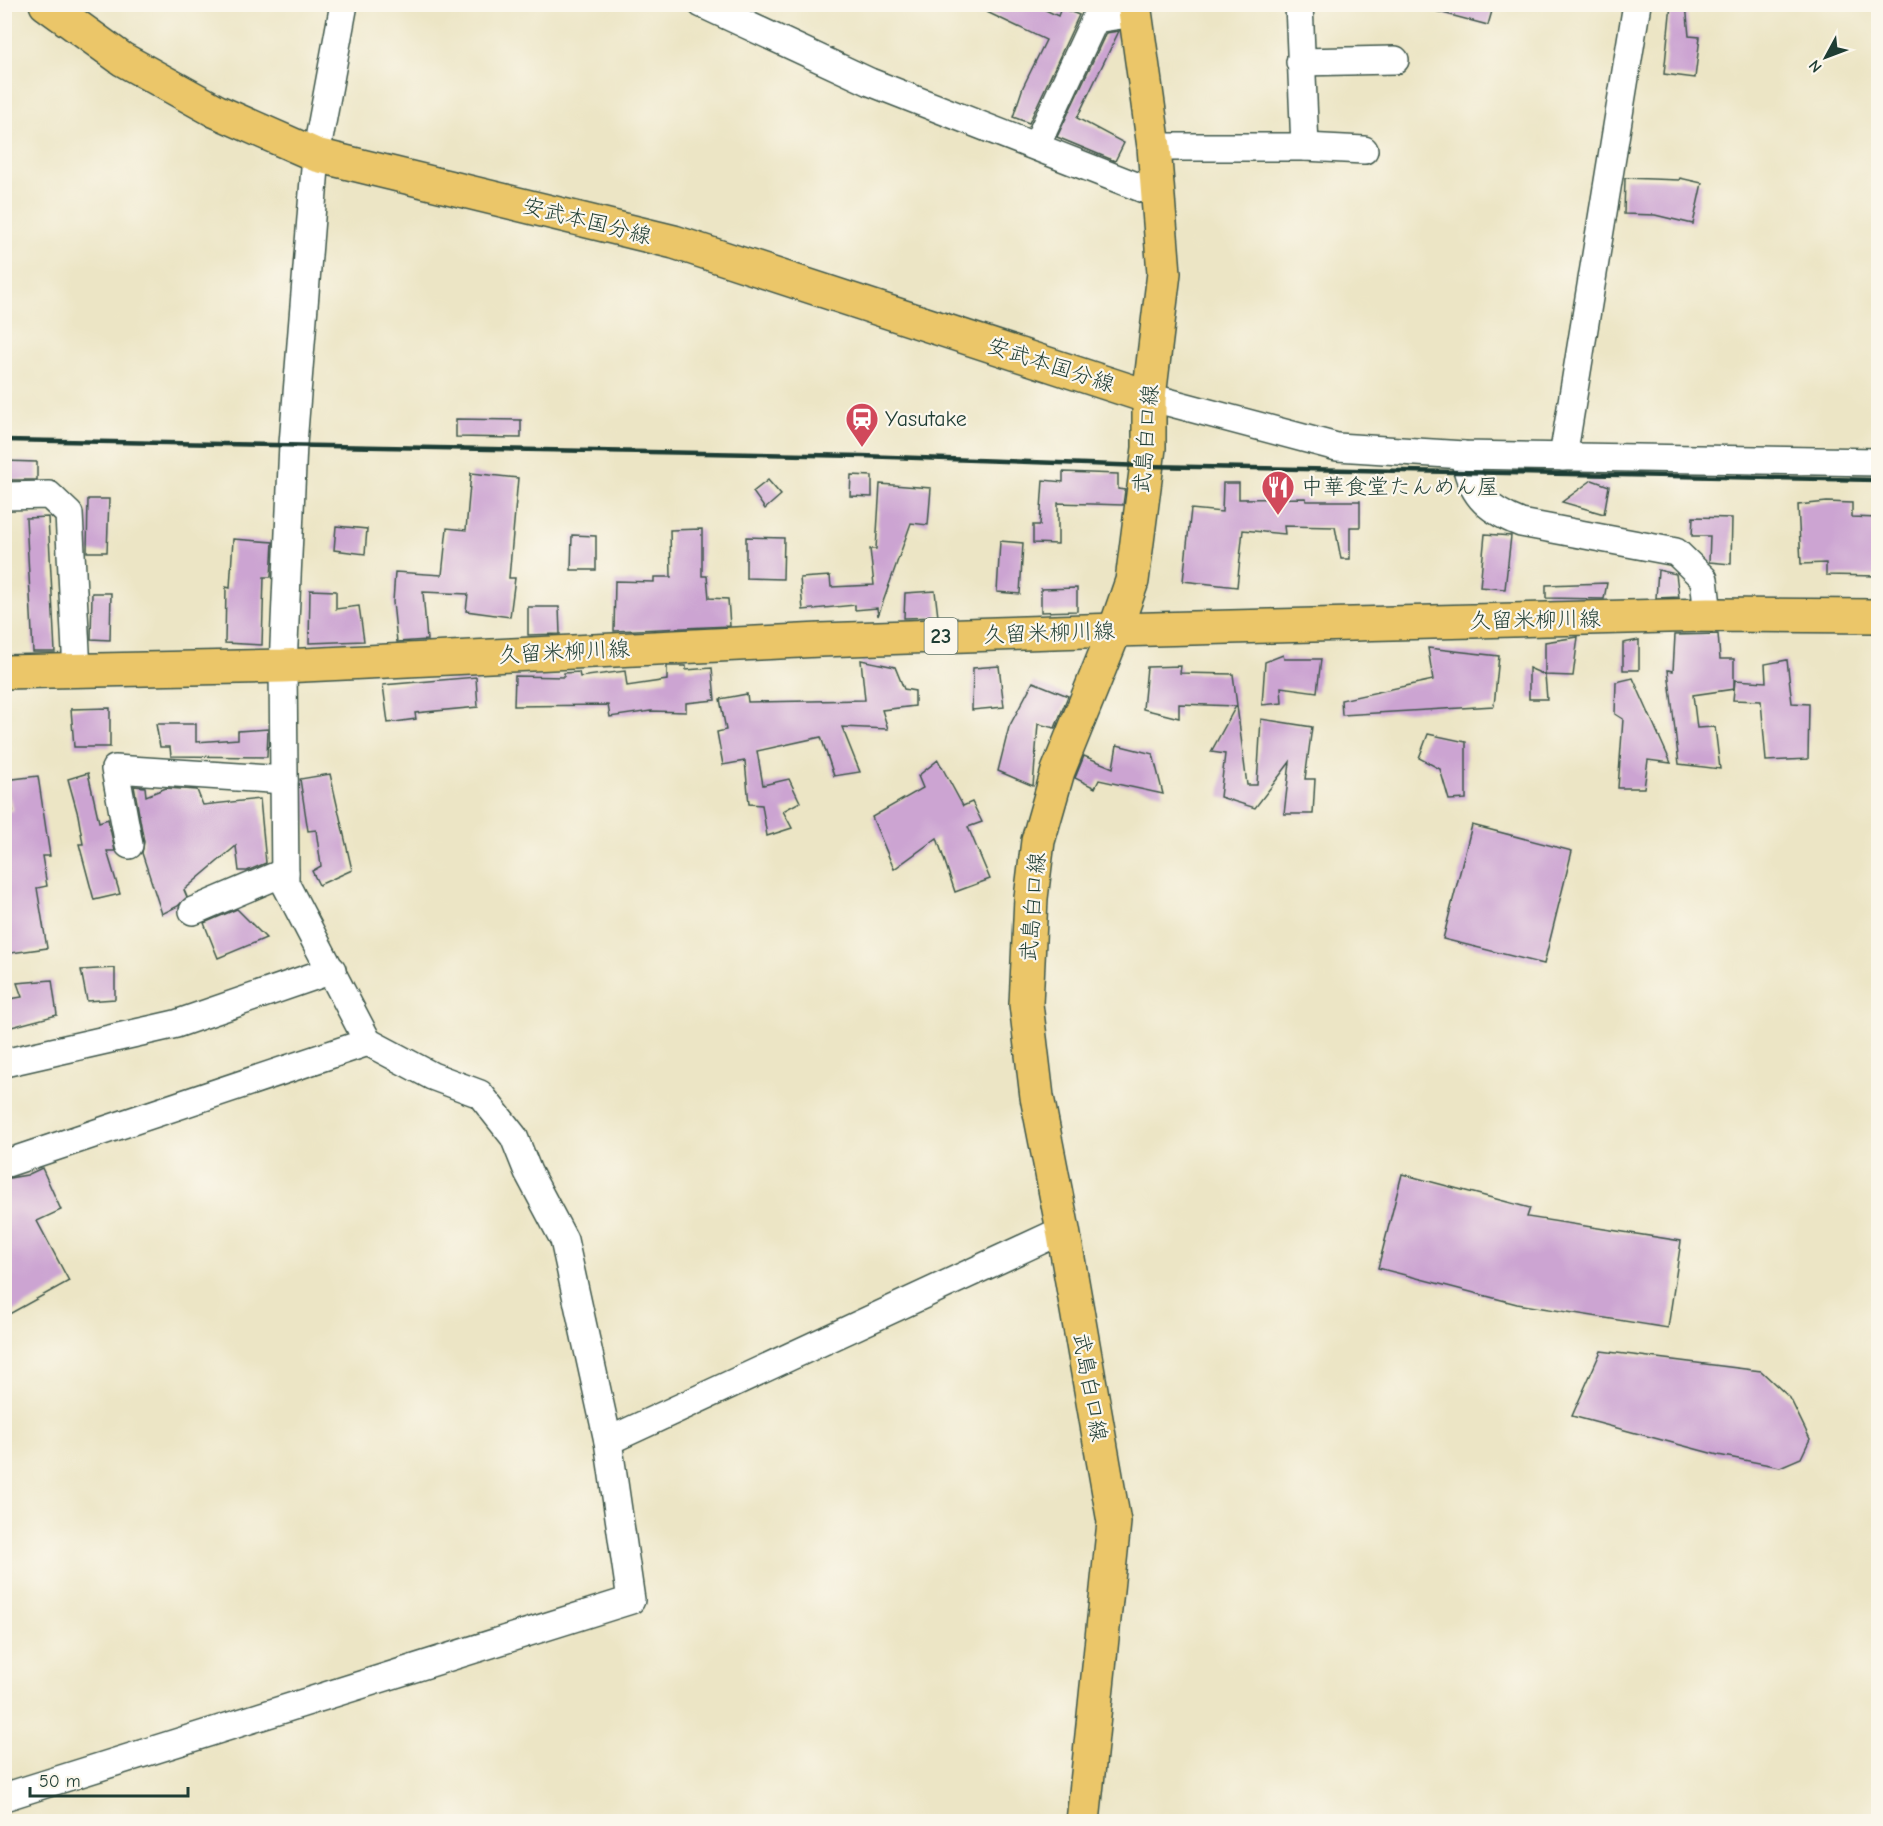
<svg xmlns="http://www.w3.org/2000/svg" width="1883" height="1826" font-family="'Comic Neue','Klee One',sans-serif">
<style>
.building{fill:#cca4d2}
.lines{fill:none;stroke-linecap:round;stroke-linejoin:round}
.minor-casing{stroke:#3e564a;stroke-width:30}
.major-casing{stroke:#3e564a;stroke-width:36}
.minor{stroke:#fff;stroke-width:27}
.major{stroke:#ebc669;stroke-width:33}
.rail{stroke:#1f3d34;stroke-width:4.5}
.labels{text-anchor:middle;dominant-baseline:central;stroke-width:4.5;stroke-linejoin:round;paint-order:stroke}
.shield{fill:#fbf7ec;stroke:#61756b;stroke-width:1.5}
.shield-label{font-size:21px;font-weight:bold;fill:#1f3d34}
.street-label{font-size:22px;fill:#1f3d34;stroke:#fbf7ec}
.poi-label{font-size:22px;fill:#1f3d34;stroke:#fbf7ec;text-anchor:start}
</style>
<rect width="100%" height="100%" fill="#fbf7ec"/>
<filter id="ink" filterUnits="userSpaceOnUse"><feTurbulence type="fractalNoise" baseFrequency=".0167" numOctaves="2"/><feDisplacementMap in="SourceGraphic" scale="12" xChannelSelector="R" yChannelSelector="G"/><feConvolveMatrix kernelMatrix="1 2 1 2 8 2 1 2 1" color-interpolation-filters="sRGB"/></filter>
<filter id="wash" filterUnits="userSpaceOnUse"><feTurbulence type="fractalNoise" baseFrequency=".008" numOctaves="4" result="noise"/><feDisplacementMap in="SourceGraphic" scale="24" xChannelSelector="R" yChannelSelector="G"/><feGaussianBlur stdDeviation="1.35" result="paint"/><feColorMatrix in="noise" values="0 0 0 0 0 0 0 0 0 0 0 0 0 0 0 0 0 1.4 0 .05"/><feComposite in="paint" operator="in"/></filter>
<g filter="url(#wash)">
<rect width="100%" height="100%" fill="#ece5c5"/>
<g id="blocks">
<g class="building">
<polygon points="970,4 1033,4 1058,16 1061,8 1079,15 1029,123 1013,117 1023,87 1046,40"/>
<polygon points="1431,4 1494,4 1488,25 1431,10"/>
<polygon points="1671,4 1686,4 1689,36 1700,37 1695,78 1664,74"/>
<polygon points="1119,31 1077,118 1124,143 1115,161 1057,137 1106,33"/>
<polygon points="1625,178 1679,180 1680,178 1702,183 1693,224 1655,215 1624,214"/>
<polygon points="456,419 521,420 521,438 456,437"/>
<polygon points="4,461 37,462 37,480 4,480"/>
<polygon points="1063,472 1118,474 1118,489 1125,490 1123,505 1058,503 1058,544 1033,543 1033,525 1040,525 1043,480 1063,482"/>
<polygon points="471,473 518,478 509,578 515,578 510,617 466,611 468,594 423,592 427,640 397,642 393,602 395,572 442,575 447,528 466,530"/>
<polygon points="851,475 872,476 872,497 850,496"/>
<polygon points="768,480 781,495 765,509 753,492"/>
<polygon points="1592,480 1609,486 1604,514 1562,502"/>
<polygon points="1223,483 1239,483 1239,499 1306,498 1306,501 1360,501 1360,527 1350,527 1350,559 1341,559 1335,527 1284,526 1285,534 1243,530 1237,587 1183,581 1191,509 1222,512"/>
<polygon points="880,484 931,488 928,525 911,523 878,616 877,608 855,610 855,605 803,610 800,578 830,576 831,587 874,585 870,549 876,549"/>
<polygon points="88,499 109,499 107,552 87,552"/>
<polygon points="1827,502 1852,503 1852,517 1878,518 1878,576 1826,575 1826,563 1801,564 1798,505"/>
<polygon points="48,517 55,652 33,652 26,518"/>
<polygon points="1693,517 1732,518 1731,564 1709,562 1710,536 1692,536"/>
<polygon points="336,526 367,529 365,554 334,550"/>
<polygon points="702,529 702,576 707,576 709,598 728,599 730,626 614,631 615,581 654,582 654,577 671,577 670,530"/>
<polygon points="1485,534 1511,536 1505,589 1480,587"/>
<polygon points="572,535 596,536 596,570 571,570"/>
<polygon points="746,537 784,538 783,579 746,578"/>
<polygon points="233,539 273,542 271,577 264,577 262,645 225,643 226,587 230,588"/>
<polygon points="1000,541 1023,543 1020,594 997,592"/>
<polygon points="1658,570 1676,574 1679,597 1656,598"/>
<polygon points="1607,583 1604,599 1546,598 1546,585"/>
<polygon points="1077,588 1077,611 1041,612 1041,589"/>
<polygon points="310,590 336,591 336,609 359,606 364,641 309,643"/>
<polygon points="935,591 938,617 904,618 905,593"/>
<polygon points="92,593 111,593 110,640 91,639"/>
<polygon points="528,607 559,607 560,634 528,635"/>
<polygon points="1718,634 1720,659 1734,659 1734,689 1693,695 1697,728 1715,727 1720,769 1679,764 1668,670 1673,671 1675,635"/>
<polygon points="1578,637 1573,676 1545,675 1545,642"/>
<polygon points="1639,640 1639,670 1623,670 1623,643"/>
<polygon points="1428,648 1499,656 1494,706 1342,715 1341,700 1433,680"/>
<polygon points="1283,655 1284,659 1321,659 1317,692 1281,687 1282,703 1262,705 1265,662"/>
<polygon points="861,660 895,667 904,689 915,691 915,706 882,710 888,729 842,727 860,772 834,776 821,737 757,751 763,785 789,779 800,802 783,811 792,828 767,836 762,805 749,804 745,761 723,765 717,732 726,730 720,699 747,694 748,702 865,700"/>
<polygon points="1787,660 1792,703 1809,704 1808,759 1766,761 1761,701 1733,700 1735,680 1766,682 1765,664"/>
<polygon points="667,666 686,666 686,670 712,668 715,700 686,703 686,712 651,711 610,717 608,705 514,706 515,676 564,677 564,673 579,672 580,677 625,671 627,686 667,680"/>
<polygon points="999,666 1004,707 972,710 973,668"/>
<polygon points="1181,666 1180,673 1233,674 1247,785 1257,785 1261,719 1312,727 1305,779 1315,779 1313,814 1284,814 1290,762 1255,808 1220,797 1225,754 1211,752 1236,706 1179,704 1179,718 1143,709 1147,667"/>
<polygon points="1529,668 1545,675 1547,699 1529,699"/>
<polygon points="476,677 478,707 415,713 416,719 388,723 383,685"/>
<polygon points="1633,678 1671,763 1648,760 1644,788 1618,788 1623,719 1615,714 1616,682"/>
<polygon points="1033,682 1068,696 1055,728 1038,724 1033,786 998,771 1009,727"/>
<polygon points="110,708 110,747 74,747 71,709"/>
<polygon points="156,724 196,724 196,742 238,739 238,731 268,729 267,757 171,756 170,747 160,747"/>
<polygon points="1428,734 1466,742 1466,799 1449,800 1440,769 1419,758"/>
<polygon points="1117,745 1153,754 1163,794 1099,780 1095,788 1075,778 1084,756 1113,768"/>
<polygon points="938,760 963,806 972,802 982,822 968,827 990,879 955,892 937,838 894,869 872,817 923,788 918,776"/>
<polygon points="88,773 99,822 108,819 115,851 107,851 120,894 94,900 79,844 83,844 78,815 68,779"/>
<polygon points="330,774 352,870 319,885 312,871 321,866 316,830 308,831 300,779"/>
<polygon points="38,776 50,856 42,856 47,886 37,888 47,948 4,954 4,810 13,811 5,780"/>
<polygon points="134,786 145,787 146,796 166,788 197,790 203,805 260,799 266,863 247,871 239,871 236,846 184,890 187,897 178,906 162,914 142,853 144,842"/>
<polygon points="1472,825 1572,851 1544,964 1443,939"/>
<polygon points="237,909 266,938 218,958 204,923"/>
<polygon points="115,968 115,999 87,1001 81,970"/>
<polygon points="52,980 57,1015 4,1029 4,1000 22,997 17,983"/>
<polygon points="42,1168 61,1210 37,1221 69,1281 4,1317 4,1179 27,1175"/>
<polygon points="1402,1174 1530,1208 1527,1217 1681,1241 1668,1328 1517,1304 1378,1268"/>
<polygon points="1601,1351 1761,1371 1790,1398 1810,1439 1801,1458 1780,1467 1718,1455 1572,1416"/>
</g>
</g>
</g>
<g filter="url(#ink)">
<use href="#blocks" fill-opacity="0" stroke="#3e564a" stroke-width="1.5"/>
<g class="lines">
<defs>
<g id="minor">
<polyline points="702,4 870,82 1159,195"/>
<polyline points="1299,4 1305,147"/>
<polyline points="1300,62 1395,60"/>
<polyline points="1036,146 1095,19 1135,13"/>
<polyline points="1154,147 1305,147 1364,150"/>
<polyline points="1149,397 1337,447 1464,455 1878,462"/>
<path d="M1464,455C1470,493 1485,509 1521,523L1676,552L1704,579L1708,615"/>
<polyline points="1563,457 1637,4"/>
<polyline points="4,496 49,495 69,514 77,671"/>
<polyline points="129,845 115,769 284,780"/>
<polyline points="193,911 285,872"/>
<polyline points="4,1063 176,1024 332,970"/>
<polyline points="4,1164 368,1042"/>
<polyline points="608,1441 1063,1230"/>
<polyline points="4,1797 631,1600 608,1441 564,1240 528,1172 514,1137 480,1094 432,1076 368,1042 285,883 283,666 293,444 316,155 344,4"/>
</g>
<g id="major">
<polyline points="46,4 122,59 216,111 316,155 674,242 1149,397"/>
<polyline points="4,672 283,666 820,640 1115,630 1708,615 1878,616"/>
<polyline points="1083,1822 1114,1522 1063,1230 1037,1097 1026,1004 1031,898 1038,841 1058,771 1115,630 1132,581 1149,448 1149,397 1164,273 1154,147 1134,4"/>
</g>
</defs>
<use href="#minor" class="minor-casing"/>
<use href="#major" class="major-casing"/>
<use href="#minor" class="minor"/>
<use href="#major" class="major"/>
<polyline class="rail" points="4,440 862,456 1145,466 1878,480"/>
</g>
</g>
<defs>
<symbol id="station-pin" viewBox="-11 -11 22 30"><path d="M0 17L-7.5 6A9.5 9.5 0 1 1 7.5 6Z" fill="#d1495b" stroke="#fbf7ec"/><path d="M-3-6H3Q5-6 5-4V2Q5 4 3 4L4.5 6H3L1.5 4h-3L-3 6H-4.5L-3 4Q-5 4-5 2V-4Q-5-6-3-6ZM-3.5-4v3h7v-3ZM-3.5 1v1.5H-2V1ZM2 1v1.5H3.5V1Z" fill="#fff"/></symbol>
<symbol id="restaurant-pin" viewBox="-11 -11 22 30"><path d="M0 17L-7.5 6A9.5 9.5 0 1 1 7.5 6Z" fill="#d1495b" stroke="#fbf7ec"/><path d="M-5-6h1v4h1v-4h1v4h1v-4h1v5L-1.5 .5V6h-2V.5L-5-1ZM5-6V6H3V1.5H1.5Q1.5-4 5-6Z" fill="#fff"/></symbol>
</defs>
<g fill-rule="evenodd">
<use href="#station-pin" x="843" y="400" width="38" height="52"/>
<use href="#restaurant-pin" x="1259" y="468" width="38" height="52"/>
</g>
<g class="labels">
<rect class="shield" x="924.5" y="618" width="33" height="36" rx="4.5"/>
<g class="shield-label">
<text x="941" y="636">23</text>
</g>
<g class="street-label">
<text transform="translate(587 221) rotate(14)">安武本国分線</text>
<text transform="translate(1051 365) rotate(18)">安武本国分線</text>
<text transform="translate(1146 439) rotate(-85)">武島白口線</text>
<text transform="translate(1535 620) rotate(-1)">久留米柳川線</text>
<text transform="translate(1049 633) rotate(-2)">久留米柳川線</text>
<text transform="translate(564 652) rotate(-3)">久留米柳川線</text>
<text transform="translate(1033 907) rotate(-85)">武島白口線</text>
<text transform="translate(1090 1387) rotate(80)">武島白口線</text>
</g>
<g class="poi-label">
<text x="885" y="419">Yasutake</text>
<text x="1301" y="487">中華食堂たんめん屋</text>
</g>
</g>
<rect width="1883" height="1826" fill="none" stroke="#fbf7ec" stroke-width="24"/>
<g transform="translate(1826 57) rotate(229)" stroke="#fbf7ec" stroke-width="4.5" paint-order="stroke">
<path d="M0-4.5L10 22L0 15L-10 22Z" fill="#1f3d34"/>
<text y="-9" font-size="16" font-weight="bold" text-anchor="middle" fill="#1f3d34">N</text>
</g>
<path d="M30 1787v9h158v-9" fill="none" stroke="#1f3d34" stroke-width="3"/>
<text x="39" y="1787" font-size="18" fill="#1f3d34" stroke="#fbf7ec" stroke-width="4.5" paint-order="stroke">50 m</text>
</svg>
